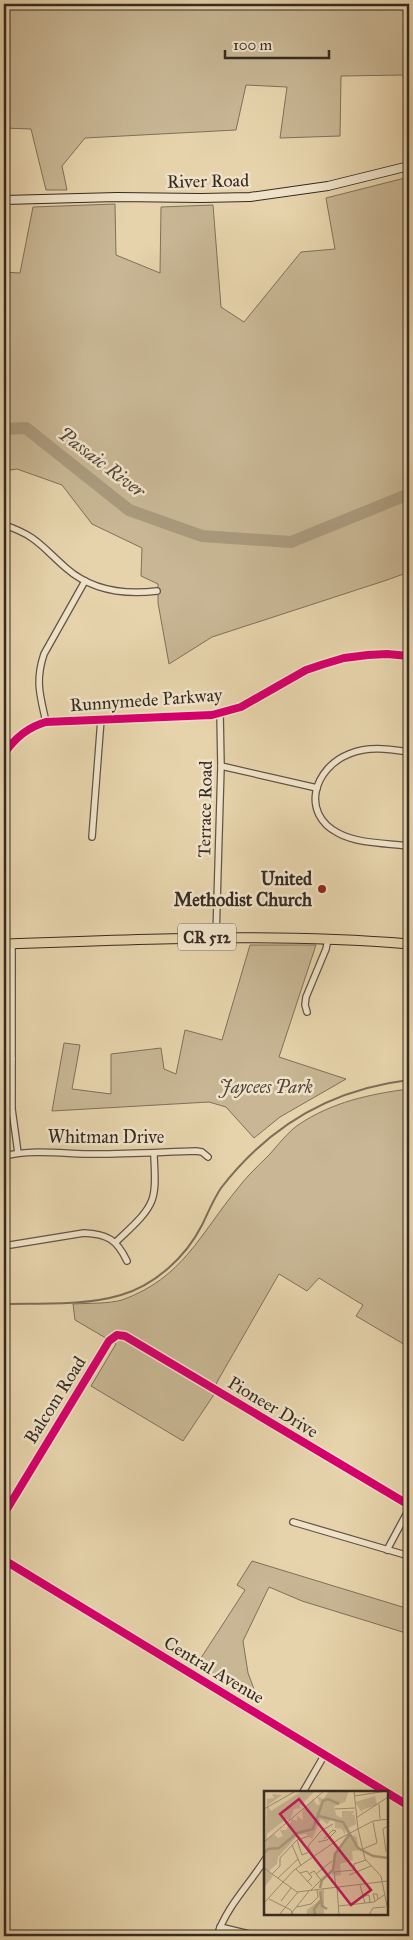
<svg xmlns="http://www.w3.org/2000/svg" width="413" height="1940" font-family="'IM FELL Great Primer',serif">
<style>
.green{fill:#c8b694;stroke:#7f705c}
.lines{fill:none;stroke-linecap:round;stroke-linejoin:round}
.stream{stroke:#7c6e59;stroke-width:2}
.river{stroke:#aa9a7d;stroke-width:12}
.street-casing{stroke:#625545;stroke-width:8}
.secondary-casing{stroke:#362b23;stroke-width:10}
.primary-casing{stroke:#362b23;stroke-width:11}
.street{stroke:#efe2c8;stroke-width:5.5}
.secondary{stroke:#efe2c8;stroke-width:8}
.primary{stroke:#e6d3ab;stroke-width:9}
.cycleway-casing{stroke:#efe2c8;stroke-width:11}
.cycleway{stroke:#d6006c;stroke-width:8}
.poi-dot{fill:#8f2418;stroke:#efe2c8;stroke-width:2}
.labels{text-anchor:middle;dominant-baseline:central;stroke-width:5;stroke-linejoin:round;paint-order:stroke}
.shield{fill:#efe2c8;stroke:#6e6254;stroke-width:1}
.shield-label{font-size:16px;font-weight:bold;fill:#362b23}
.street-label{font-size:18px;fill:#362b23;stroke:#efe2c8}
.poi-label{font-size:18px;font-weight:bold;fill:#362b23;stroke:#efe2c8;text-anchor:end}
.park-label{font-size:18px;font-style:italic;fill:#53473a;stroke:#efe2c8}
.water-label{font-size:19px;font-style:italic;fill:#53473a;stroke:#efe2c8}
.inset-river{fill:none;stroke:#aa9a7d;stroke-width:2.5}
.inset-road{fill:none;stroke:#a09075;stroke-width:1}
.view{fill:#c2185b;fill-opacity:0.15;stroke:#c2185b;stroke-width:2.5}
.inset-edge{fill:none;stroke:#362b23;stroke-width:2.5}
</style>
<rect width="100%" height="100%" fill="#e6d3ab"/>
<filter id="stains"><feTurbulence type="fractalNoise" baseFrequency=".004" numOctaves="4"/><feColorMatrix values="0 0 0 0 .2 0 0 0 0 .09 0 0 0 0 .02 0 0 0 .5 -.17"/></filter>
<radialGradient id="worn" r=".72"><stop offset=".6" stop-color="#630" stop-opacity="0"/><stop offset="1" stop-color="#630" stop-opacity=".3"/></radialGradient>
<g class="green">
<polygon points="4,4 409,4 409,120 403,75 341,76 340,136 280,138 287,87 246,85 236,130 85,138 62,166 67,190 46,190 31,129 4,128"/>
<polygon points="409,177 409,572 387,580 212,637 169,664 158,603 158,584 141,576 142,548 92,524 62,485 17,469 4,471 4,272 20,273 33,207 115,204 116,255 160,273 161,207 213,205 221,307 244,322 301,252 335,249 326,198"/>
<polygon points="250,945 316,945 279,1057 346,1079 280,1117 254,1138 226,1107 209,1102 52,1111 64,1043 80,1045 72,1089 111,1094 111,1054 161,1048 164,1069 176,1074 185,1030 222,1040"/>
<path d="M409,1089V1342L407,1346L356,1316L363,1305L319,1278L307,1291L279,1274L217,1382L213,1396L183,1441L91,1386L116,1344L75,1320L73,1304C88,1303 108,1304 122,1300C183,1278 200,1234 238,1188C247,1176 258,1166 269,1155C278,1145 287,1133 298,1125C332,1102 370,1094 409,1089Z"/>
<polygon points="252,1561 409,1609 409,1634 302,1601 269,1587 243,1641 248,1673 254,1689 242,1692 197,1664 245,1590 237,1585"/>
</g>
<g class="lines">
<path class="stream" d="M4,1304C42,1303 84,1306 121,1295C155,1285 186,1257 202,1225C208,1213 213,1200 221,1188C269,1126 332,1089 409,1080"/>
<polyline class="river" points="4,429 26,428 129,510 202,536 291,542 409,494"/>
<defs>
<g id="street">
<path d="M4,525C36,535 43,548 66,568C92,591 124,595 157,591"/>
<path d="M46,722C40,695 35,681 44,654L85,581"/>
<path d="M409,752C388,749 369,746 349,754C314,768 300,813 338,833C358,844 387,843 409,846"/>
<path d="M4,754C14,739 28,727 46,722L212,715L241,707L306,670L324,664L344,658L368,655L387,654L409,656"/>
<polyline points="221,766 317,788"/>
<polyline points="92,837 101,719"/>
<polyline points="216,937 221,766 220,713"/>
<polyline points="12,944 12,1109 18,1153"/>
<polyline points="307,1012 305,1005 306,997 326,949 328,939"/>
<polyline points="4,1059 12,1059"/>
<path d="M4,1156C34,1149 65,1154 96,1154C129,1154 163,1152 196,1151L202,1152L208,1157"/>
<path d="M116,1242C128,1230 146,1216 152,1200C157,1186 154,1168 154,1153"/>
<path d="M4,1246L84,1233C108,1234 117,1240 127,1261"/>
<polyline points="4,1514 109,1341 117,1335 125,1336 409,1505"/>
<polyline points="293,1522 409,1556"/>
<polyline points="387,1550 409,1509"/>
<polyline points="303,1792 325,1754"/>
<polyline points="220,1927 249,1934 254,1936"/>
<path d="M217,1936C226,1907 250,1884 266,1858"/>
</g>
<g id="secondary">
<polyline points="4,200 117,197 201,198 250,197 328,186 409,166"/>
<polyline points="4,1560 409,1806"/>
</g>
<path id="primary" d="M4,944C139,939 274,933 409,944"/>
</defs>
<use href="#street" class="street-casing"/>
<use href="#secondary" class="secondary-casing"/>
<use href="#primary" class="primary-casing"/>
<use href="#street" class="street"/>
<use href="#secondary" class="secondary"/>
<use href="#primary" class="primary"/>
<defs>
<g id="cycleway">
<path d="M4,754C14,739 28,727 46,722L212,715L241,707L306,670L324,664L344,658L368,655L387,654L409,656"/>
<polyline points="4,1514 109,1341 117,1335 125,1336 409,1505"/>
<polyline points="4,1560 409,1806"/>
</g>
</defs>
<use href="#cycleway" class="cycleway-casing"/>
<use href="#cycleway" class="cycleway"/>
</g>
<circle class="poi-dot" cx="322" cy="889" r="5"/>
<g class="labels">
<rect class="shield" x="178" y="923.5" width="58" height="27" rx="4"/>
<g class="shield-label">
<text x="207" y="937">CR 512</text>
</g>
<g class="street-label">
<text transform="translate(208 181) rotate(-1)">River Road</text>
<text transform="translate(146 700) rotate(-4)">Runnymede Parkway</text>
<text transform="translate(205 809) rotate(-89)">Terrace Road</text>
<text x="106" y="1137">Whitman Drive</text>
<text transform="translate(55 1400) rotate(-58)">Balcom Road</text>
<text transform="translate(273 1407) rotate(31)">Pioneer Drive</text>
<text transform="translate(214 1670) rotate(31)">Central Avenue</text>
</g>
<g class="poi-label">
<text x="312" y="879">United<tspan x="312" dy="21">Methodist Church</tspan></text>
</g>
<g class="park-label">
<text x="266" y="1087">Jaycees Park</text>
</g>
<g class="water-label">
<text transform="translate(102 462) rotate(37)">Passaic River</text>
</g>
</g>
<g transform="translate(264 1791)">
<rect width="124" height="124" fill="#e6d3ab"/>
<path d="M38,0H55L56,2L51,0L40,11L41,15L35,14L37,17L30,18L26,29L22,28L3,43V48L10,43L14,47L19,45L16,39H22L28,28L33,30V25L39,29L38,20L49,8L53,14L56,13L53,5L59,8L65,0H85L81,11L70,15L72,24L78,27V20H90L88,24H91L92,33L83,38L84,43L81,39V44L78,38L71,37V29L67,28L63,33L57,28L48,48L42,43L34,44L14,66L13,73L5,80L9,85L0,97L3,8L10,7L8,3L18,4L4,14L7,20ZM111,5L113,14L98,19L99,23L91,11ZM86,43L88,46L90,44L94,43L90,45L93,46L94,55L98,59L88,60L89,69L76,73L77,84L71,85L67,82L72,63ZM60,98V124H43V119L57,108V99Z" fill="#c8b694"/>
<path class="inset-river" d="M55,25L79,31L94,57L109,65L124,67M0,62L4,58L15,57L33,42L49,38L59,10L64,8L75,13M56,97L58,89L69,79L71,63L85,44M56,100L58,115L63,118M51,124L50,118L57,109"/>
<path class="inset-road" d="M90,0L94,38M90,5L123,0M115,13L116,28M0,18L30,1M71,18L91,17M92,27L124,6M94,38L101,68L117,85L124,120M33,49L38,64L45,61M0,51L60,0M54,51L63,49L72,40L69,39L60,48M28,54L37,75M99,58L113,52L109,31M122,61L119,38L124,35M50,67L44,55L57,40L69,33M0,77L33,101L124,90M32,78L48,95M90,79V73L102,69M36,82L43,80L48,86L43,91M8,83L16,75V67L33,49L45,45M45,83L50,80L57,89L47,99M52,83L68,70M85,84L107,75M14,87L34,68M96,94L101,112M72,96L70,81L90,79M73,96L75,124M97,106L105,104L106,112M5,108L27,119L29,124M17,110L27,97M111,110L109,103H113L114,108M0,112L30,79L75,48L109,30L124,28M75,115L110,111L120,104M33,116L47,113L54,106L53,99M15,124L34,101M26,124L45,100M105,124L109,117L121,116"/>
<path class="view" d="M35,8L107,99L87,114L16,23Z"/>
<rect width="124" height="124" class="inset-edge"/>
</g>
<rect width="413" height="1940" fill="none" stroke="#e6d3ab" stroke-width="20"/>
<rect x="5" y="5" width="403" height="1930" fill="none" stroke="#362b23" stroke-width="2.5"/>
<rect x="10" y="10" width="393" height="1920" fill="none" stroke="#362b23"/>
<path d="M225 50v8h104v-8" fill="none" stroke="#362b23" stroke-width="2.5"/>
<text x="233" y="50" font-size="15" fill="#362b23" stroke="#efe2c8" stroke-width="4" paint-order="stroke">100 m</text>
<rect width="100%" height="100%" filter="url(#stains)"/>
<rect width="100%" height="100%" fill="url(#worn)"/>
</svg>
